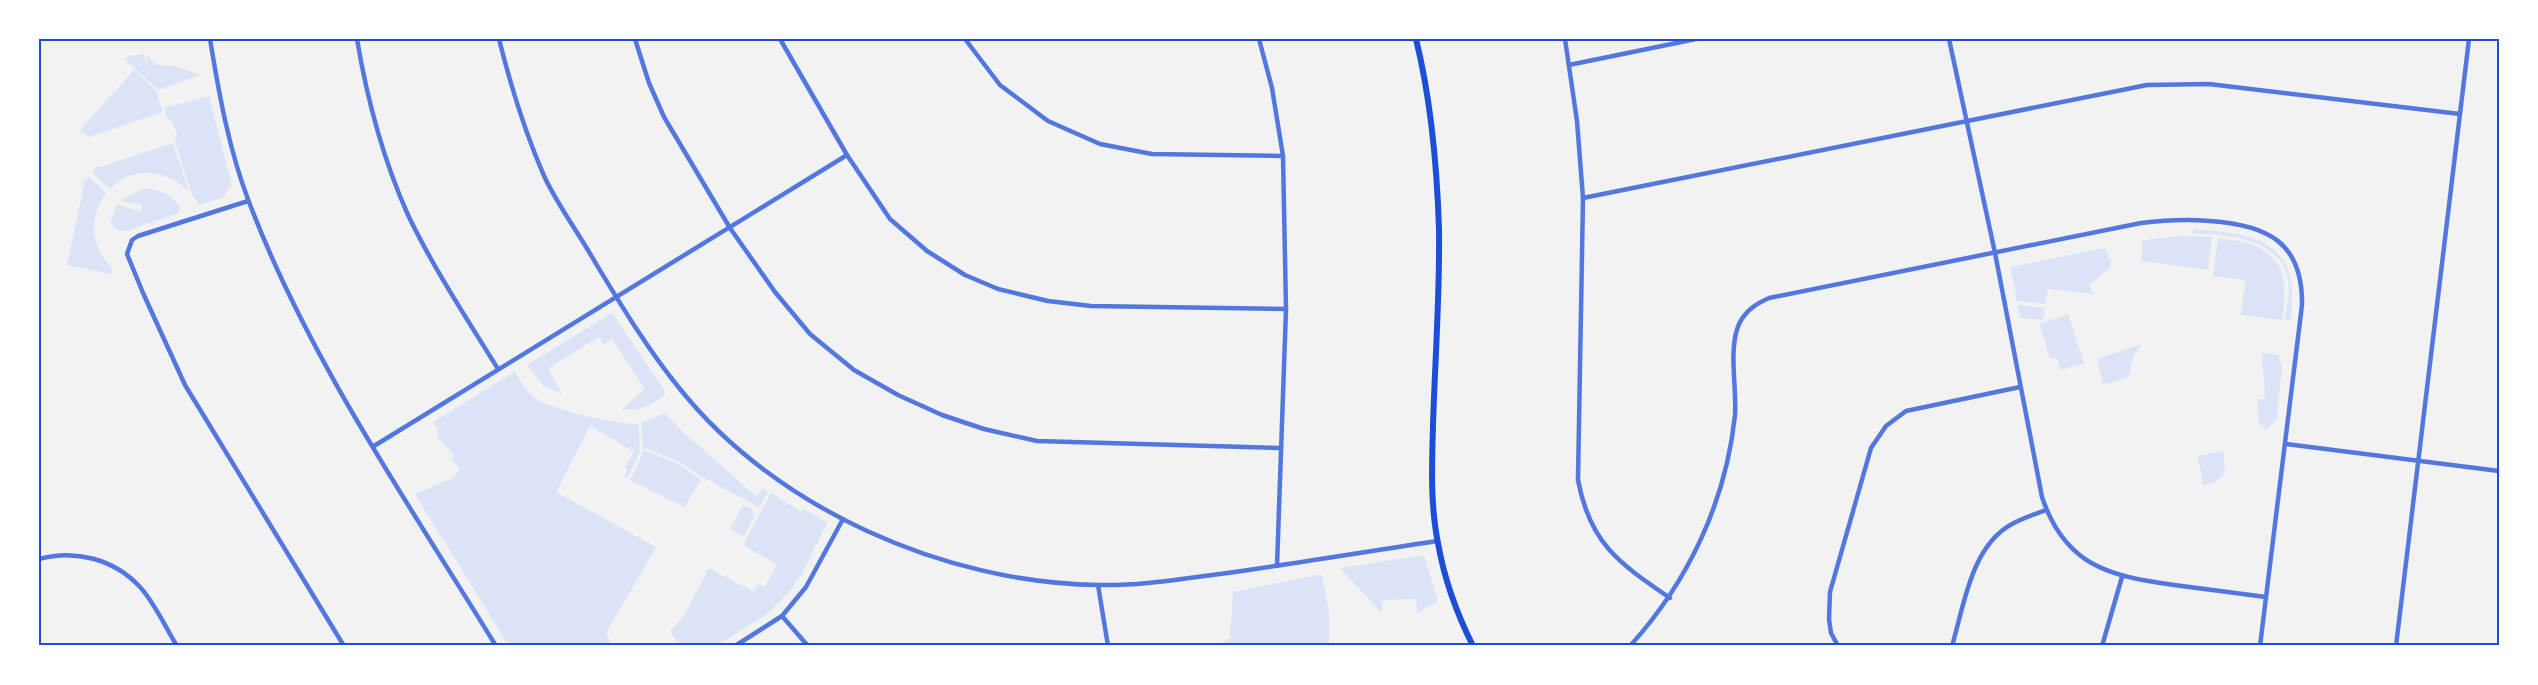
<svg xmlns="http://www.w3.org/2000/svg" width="2538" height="685" font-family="Jost,sans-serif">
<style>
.green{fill:#dbe4f7}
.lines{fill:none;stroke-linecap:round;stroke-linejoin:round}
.minor{stroke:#5277de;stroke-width:4.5}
.secondary{stroke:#1d4ed8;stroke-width:6}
.neatline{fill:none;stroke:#1d4ed8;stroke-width:2}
</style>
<rect width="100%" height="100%" fill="#f2f2f2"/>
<g class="green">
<polygon points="144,54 147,71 146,56 157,65 174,66 201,75 158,90 125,59 128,56"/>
<polygon points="134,70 156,91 163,112 89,137 80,130"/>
<polygon points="209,96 232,186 228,187 224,197 200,205 192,195 174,139 178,138 172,121 167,118 164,108"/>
<path d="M173,143L189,191C166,170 133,165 110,189L92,173L97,166L100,167Z"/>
<path d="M89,177L106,193C88,218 91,248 113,269L111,274L67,265L84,185L82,183Z"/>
<path d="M143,189C159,188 171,194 180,207L179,213L126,231L116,229L110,222L118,204L141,212L142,204L124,202L121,200Z"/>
<path d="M2195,229C2261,235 2299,241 2291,320L2285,319C2286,310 2289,300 2289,291C2289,237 2229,235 2191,233Z"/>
<polygon points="2178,236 2212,237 2208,270 2141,261 2143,240"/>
<path d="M2218,238C2275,244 2291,263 2282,320L2241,315L2245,280L2213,276Z"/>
<polygon points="2104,248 2108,253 2108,258 2112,259 2110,268 2089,285 2094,294 2048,289 2045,304 2017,301 2010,267"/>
<polygon points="2017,305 2045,308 2043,320 2020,318"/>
<path d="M612,313L666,393C653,405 640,412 622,409L645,389L612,339L604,344L599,337L548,368L562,394L543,385L527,365Z"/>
<polygon points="2068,314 2084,363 2061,370 2057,358 2050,358 2039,324"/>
<polygon points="2142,344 2133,356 2129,377 2103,385 2097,359"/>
<polygon points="2262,353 2278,355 2282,366 2277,418 2267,430 2259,423 2257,400 2265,398"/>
<path d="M515,372C521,382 526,391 535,398C552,410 618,425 639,424L640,452L627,478L624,476L628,470L625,467L634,452L590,426L556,492L656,547L606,633L612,646H509L415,494L453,478L460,470L452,459L453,453L437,437V428L433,422Z"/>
<polygon points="665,413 682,431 757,497 763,489 768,492 759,507 697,474 680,462 643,447 641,423"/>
<polygon points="643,450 677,463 701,480 684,507 630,480 640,461"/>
<path d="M2223,451C2227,472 2226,481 2203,485L2198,456Z"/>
<polygon points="771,493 802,512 804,509 827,523 802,574 789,592 767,614 716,646 681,646 670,632 685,614 709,568 754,592 758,584 765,587 777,564 743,545"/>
<polygon points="743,505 752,509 754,517 744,536 730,529"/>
<polygon points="1424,555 1438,601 1417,613 1416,599 1385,600 1382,603 1382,613 1340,568"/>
<polygon points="1322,574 1329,614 1329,646 1217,646 1230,638 1233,592"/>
</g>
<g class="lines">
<g class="minor">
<path d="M210,39C219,94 229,150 249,202C308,358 409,504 496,646"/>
<path d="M357,39C367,99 383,159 408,215C434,269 467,319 498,369"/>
<path d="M499,39C511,87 525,133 545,178C559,207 579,234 595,262C621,305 648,350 680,389C776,509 945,583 1098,585C1139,586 1180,579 1220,574C1292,564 1365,552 1437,541"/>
<polyline points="635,39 649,83 664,117 730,228 775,292 810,334 854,370 898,395 942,415 984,429 1037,441 1280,448"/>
<polyline points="780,39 847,155 890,219 927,251 965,275 998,289 1048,301 1091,306 1286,309"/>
<polyline points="965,39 1000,85 1048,121 1100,144 1152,154 1283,156"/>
<polyline points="1259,39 1272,88 1283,156 1286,309 1277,566"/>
<path d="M1565,39L1577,121L1583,198L1578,480C1590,544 1619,563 1670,598"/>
<path d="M1949,39L1995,253L2042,497C2065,566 2109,576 2174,585C2205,589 2235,593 2266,597"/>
<polyline points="1569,65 1696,39"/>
<polyline points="1583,198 2147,85 2209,84 2460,114"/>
<polyline points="248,201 138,236 132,240 127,254 143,293 185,385 344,646"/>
<polyline points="2286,444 2499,471"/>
<polyline points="374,446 847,155"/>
<path d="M39,559C75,549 114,559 140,587C154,602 166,628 177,646"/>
<polyline points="1098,585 1108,646"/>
<polyline points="782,616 808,646"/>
<polyline points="735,646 782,616 806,587 843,519"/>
<path d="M1630,646C1688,582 1726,502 1735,415C1737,388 1728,349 1739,324C1746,310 1756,304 1769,298L2141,223C2165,220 2186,219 2210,221C2267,225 2303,242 2302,305L2260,646"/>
<polyline points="1838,646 1831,633 1829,619 1830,592 1871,448 1886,426 1906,411 2020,387"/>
<path d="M1952,646C1964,606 1971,546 2012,524C2023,518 2035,514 2046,510"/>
<polyline points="2102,646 2122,577"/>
<polyline points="2396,646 2469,39"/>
</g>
<path class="secondary" d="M1416,39C1431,100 1437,166 1439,229C1440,294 1435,360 1433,425C1432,463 1430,504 1438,543C1444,578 1457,614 1473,646"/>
</g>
<rect width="2538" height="685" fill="none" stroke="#ffffff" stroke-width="81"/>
<rect x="40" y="40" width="2458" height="604" class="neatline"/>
</svg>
